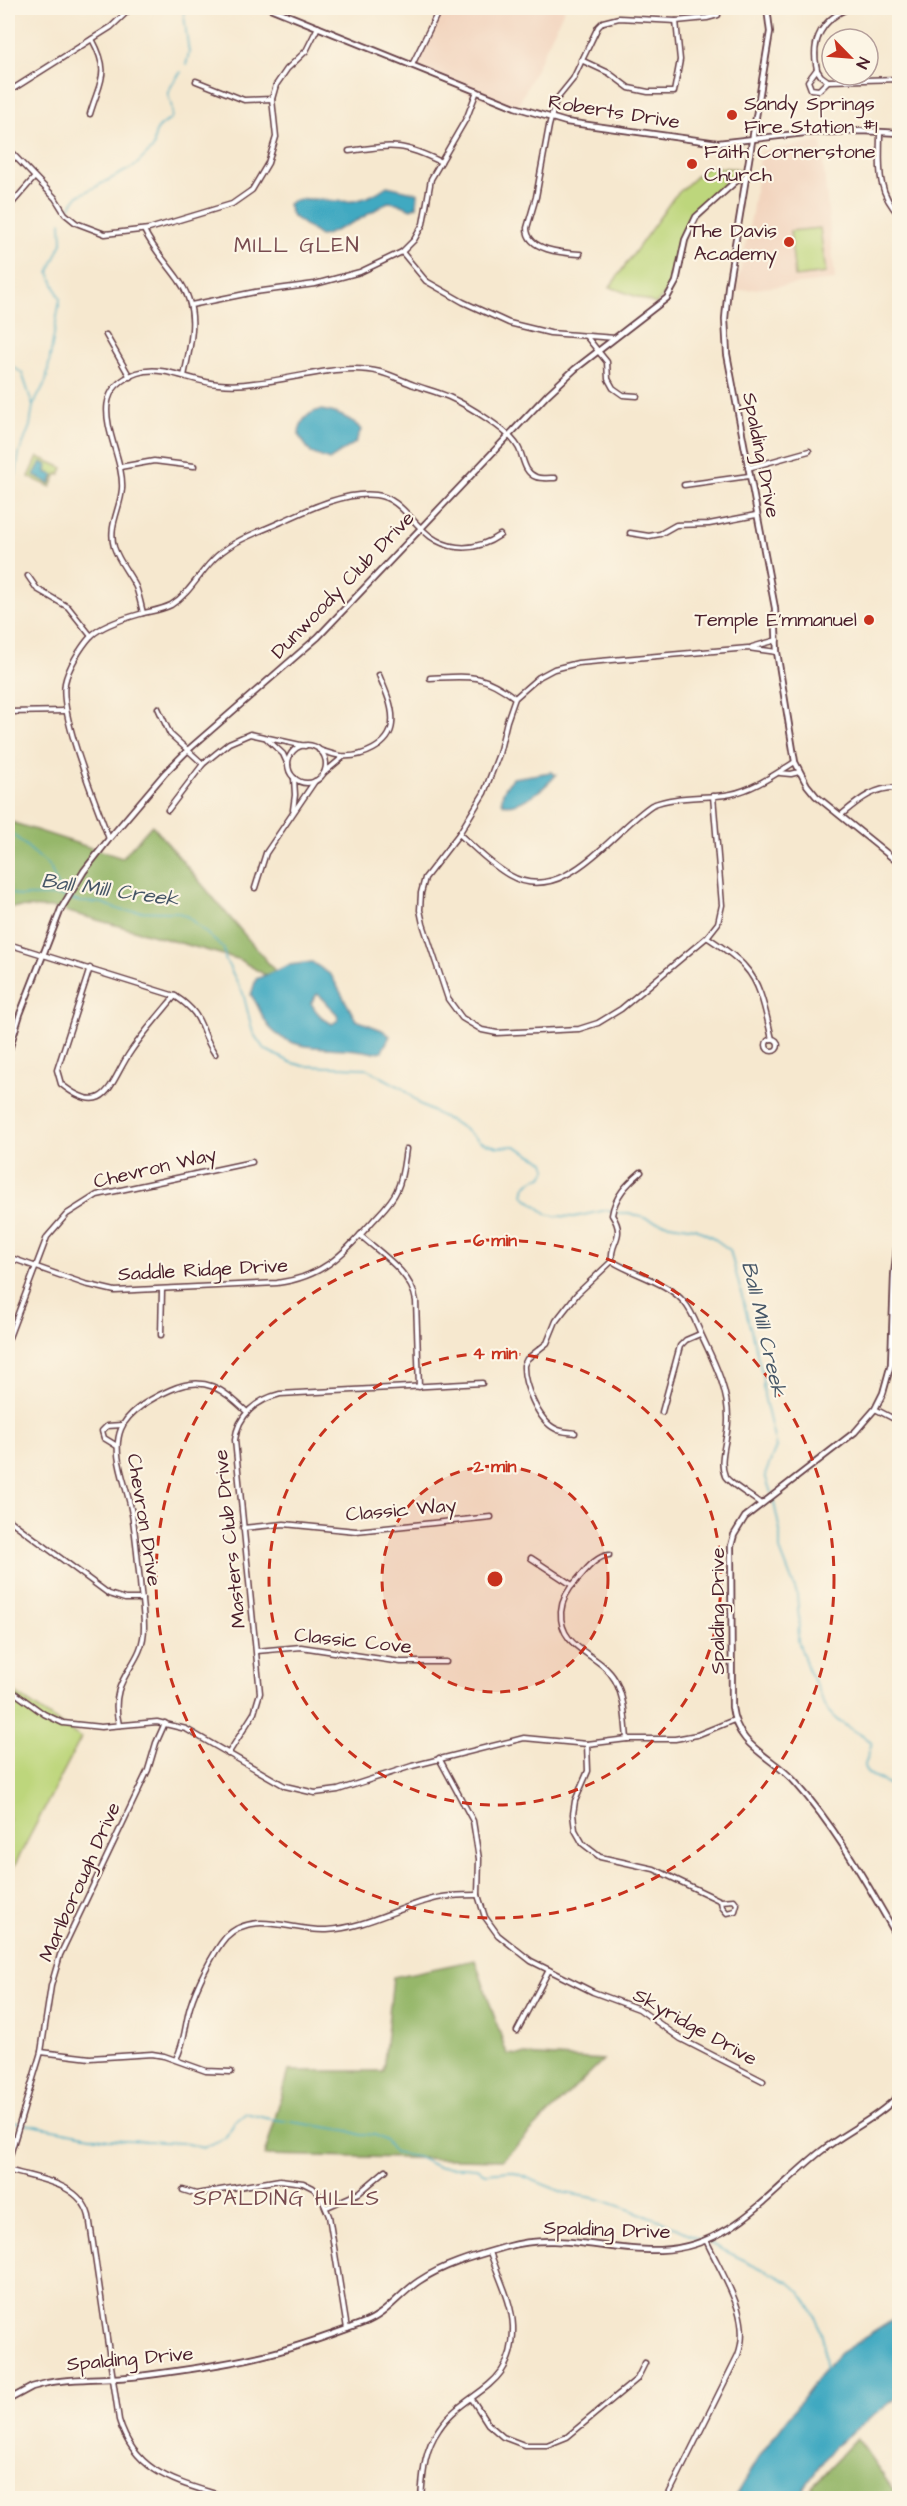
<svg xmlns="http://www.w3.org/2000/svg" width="907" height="2506" font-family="'Architects Daughter',sans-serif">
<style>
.built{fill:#f2d4be}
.green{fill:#bdd67b;stroke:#847a53;stroke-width:1.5}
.forest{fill:#96b76b;stroke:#706b4b;stroke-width:1.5}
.water{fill:#41a9c1;stroke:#466476;stroke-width:1.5;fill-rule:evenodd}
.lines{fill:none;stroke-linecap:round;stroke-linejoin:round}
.stream{stroke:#41a9c1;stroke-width:1.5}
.minor-casing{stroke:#643d44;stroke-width:7}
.tertiary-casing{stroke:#643d44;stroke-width:8}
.minor{stroke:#fff;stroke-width:4}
.tertiary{stroke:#fff;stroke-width:4.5}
.ring{fill:none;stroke:#c8321e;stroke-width:3;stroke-dasharray:10 8}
.poi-dot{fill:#c8321e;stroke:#fcf5e5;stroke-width:2}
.labels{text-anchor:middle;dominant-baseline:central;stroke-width:4.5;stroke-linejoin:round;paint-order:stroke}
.poi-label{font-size:20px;fill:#4a1f2b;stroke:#fcf5e5;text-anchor:start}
.street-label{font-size:20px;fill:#4a1f2b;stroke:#fcf5e5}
.neighbourhood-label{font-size:21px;letter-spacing:1.5px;fill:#784b4f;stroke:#fcf5e5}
.water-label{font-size:21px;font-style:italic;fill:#465667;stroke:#fcf5e5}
.centre{fill:#c8321e;stroke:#fcf5e5;stroke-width:3}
.ring-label{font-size:18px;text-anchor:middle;font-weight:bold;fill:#c8321e;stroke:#fcf5e5;stroke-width:4.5;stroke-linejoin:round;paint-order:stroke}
</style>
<rect width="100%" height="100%" fill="#fcf5e5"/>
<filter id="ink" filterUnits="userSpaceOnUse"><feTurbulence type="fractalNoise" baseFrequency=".0167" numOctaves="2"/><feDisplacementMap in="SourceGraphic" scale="12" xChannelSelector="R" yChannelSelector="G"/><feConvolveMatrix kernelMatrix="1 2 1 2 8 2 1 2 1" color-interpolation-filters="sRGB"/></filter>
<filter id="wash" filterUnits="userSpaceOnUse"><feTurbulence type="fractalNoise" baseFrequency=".008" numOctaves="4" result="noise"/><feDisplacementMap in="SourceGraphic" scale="24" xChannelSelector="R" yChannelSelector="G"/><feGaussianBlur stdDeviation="1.35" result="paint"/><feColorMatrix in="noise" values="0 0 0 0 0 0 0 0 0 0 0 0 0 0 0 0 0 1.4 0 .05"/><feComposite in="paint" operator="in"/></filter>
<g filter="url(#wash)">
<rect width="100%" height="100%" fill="#f6e8cf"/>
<g class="built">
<polygon points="443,8 565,8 518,106 477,98 413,68"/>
<polygon points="821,141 835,280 736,291 752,213 761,151"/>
</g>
<g class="green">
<path d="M706,167L739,169C728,181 693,211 688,223C673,256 684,275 656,304L610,287L674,197Z"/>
<polygon points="820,228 826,273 795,277 790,231"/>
<polygon points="38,457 63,468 60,475 57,474 51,487 29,477"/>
<polygon points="8,1688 81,1738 8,1878"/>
</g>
<g class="forest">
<polygon points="8,821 122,858 152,825 291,990 238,959 54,908 8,907"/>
<polygon points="475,1960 507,2054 603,2060 502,2160 265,2155 288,2071 383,2071 393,1977"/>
<polygon points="857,2438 899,2498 806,2498 815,2483"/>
</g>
<g class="water">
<path d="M387,186L418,193L417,206L411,209L397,203L388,202L360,219L326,235L320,236L291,215L288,204C301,193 336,204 353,201C366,199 376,194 387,186Z"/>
<path d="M320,410C333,411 354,419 361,430L355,443L329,460L311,453L299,436C299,423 306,413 320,410Z"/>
<polygon points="41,462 47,465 46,472 54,475 50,484 34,475"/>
<path d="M551,772L556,775C546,787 519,809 503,804C499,794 507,785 513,778Z"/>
<path d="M312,962L331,975L356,1020L382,1030L390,1036L382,1051L374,1053C341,1043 296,1057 270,1028C262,1019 259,1005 251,995L256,979L289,965ZM317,994C325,998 330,1008 337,1014L338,1020L332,1024C322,1018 317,1014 311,1003Z"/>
<polygon points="899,2316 899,2396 834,2446 797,2498 734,2498 758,2458 820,2375 840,2353"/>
</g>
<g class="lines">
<g class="stream">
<polyline points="183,8 189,53 186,65"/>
<path d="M69,208L78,196L135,166L154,147C153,131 158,127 171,119C177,95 156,103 181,72"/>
<polyline points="8,363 22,373 33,406 30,426 19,454 16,474 9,486 8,507"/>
<polyline points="33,406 46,381 60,299 49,272 62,243 61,222"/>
<polyline points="8,830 50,867 61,894"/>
<path d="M8,892L19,896H61L80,902L102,903L123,911L177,912L188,917L224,949L225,959L243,993L253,1033L264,1049L290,1062L304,1066L365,1068L402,1088L422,1106L460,1126L481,1142L498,1147L515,1146L545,1162L547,1169L542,1177C531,1180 525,1183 523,1195L547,1214L555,1216L574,1217L607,1210L613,1213H629L657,1222L695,1228L712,1237L730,1250L762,1373L764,1396L776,1447L765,1475L771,1493"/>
<polyline points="773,1498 780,1531 780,1550 797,1594 799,1621 798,1641 809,1672 828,1711 837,1720 872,1742 864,1768 867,1773 890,1785 900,1810"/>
<polyline points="8,2121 108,2139 184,2143 203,2148 225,2138 235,2122 246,2113 265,2118 345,2130 361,2135 375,2135 385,2140 395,2153 417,2157 438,2167 462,2167 476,2168 485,2173 510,2171 565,2193 599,2199 662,2221 702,2240"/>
<path d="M709,2243L789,2282C807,2296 818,2318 823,2340C825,2350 823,2360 826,2370"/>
</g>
</g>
</g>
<g filter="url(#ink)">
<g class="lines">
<defs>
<g id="minor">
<path d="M849,8C823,19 810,40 817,69L808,81L811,89L819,90L828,81L900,79"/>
<polyline points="581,60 609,73 629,88 648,92 674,92 680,60 676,21"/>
<polyline points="412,65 440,8"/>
<polyline points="817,70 821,76 828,81"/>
<polyline points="196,81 244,100 272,99"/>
<polyline points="8,92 111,27 131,8"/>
<path d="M90,114C100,80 111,74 92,39"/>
<path d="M880,132C880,165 875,190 900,216"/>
<polyline points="8,149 55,198 65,214 76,223 105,234 149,229 232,204 252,190 268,163 276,137 272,99 276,85 287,69 306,51 318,27"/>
<path d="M349,151C393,145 400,142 441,162"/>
<polyline points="8,208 34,178"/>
<path d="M144,230C153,249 166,262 178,279C201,310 191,342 184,376"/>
<polyline points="402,252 426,281 463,302 509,323 550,333 615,338"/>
<path d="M580,254C564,253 527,251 527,228L536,197L549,126L556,100L573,79L598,27L603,22L619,18L676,21L707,18L718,15"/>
<polyline points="191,305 255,292 315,284 360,272 402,252 414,240 423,224 431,179 467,117 477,91"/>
<polyline points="106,335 130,377"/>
<polyline points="586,336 607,362 608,379 613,388 623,395 637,396"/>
<polyline points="120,467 154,461 194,466"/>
<polyline points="748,468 809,451"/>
<polyline points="684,485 749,476"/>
<polyline points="630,533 649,536 660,534 676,525 709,524 756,515"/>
<polyline points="28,576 37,589 68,607 91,636"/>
<path d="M143,613C141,605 139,595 136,587C129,573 119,562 114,547C108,526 120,510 122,489C125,450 78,394 137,373C163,364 192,382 218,384C229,385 242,385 254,383C295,380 339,362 380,372C392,375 403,381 414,385C425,389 438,392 449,397C467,405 509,430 518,447C524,457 523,472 536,477C541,479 550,478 555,478"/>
<polyline points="752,647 777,640"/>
<path d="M430,678C470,676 482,673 515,698"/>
<polyline points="158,708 170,734 203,764 229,743 250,734 305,746"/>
<polyline points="8,712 66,711"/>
<polyline points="267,739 283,754 288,765"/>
<circle cx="307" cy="764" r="19"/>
<path d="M319,750C326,752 334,755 341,756C361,758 390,746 392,724C394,707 385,690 379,675"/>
<polyline points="325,772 343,757"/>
<polyline points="780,773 791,774 799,772"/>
<polyline points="713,796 722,905 718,923 707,937 621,1009 598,1023 579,1029 497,1033 482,1030 462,1018 448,999 423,924 420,910 421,893 425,878 459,834 484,793 499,754 507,721 515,698 539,677 554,669 578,663 748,648 777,652"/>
<polyline points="168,810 203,764"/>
<polyline points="293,810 295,795 294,778"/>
<path d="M841,815C859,800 875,786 900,788"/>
<path d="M459,834C475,848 491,865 509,875C564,907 611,832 652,805C677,795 705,799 731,794C755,789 775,774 795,762"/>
<path d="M109,839C97,805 59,716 65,683C68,668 81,647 91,636C102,625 126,618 140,614C151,611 161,610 171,605C191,593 200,571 217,556C236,539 259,532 281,522C307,510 346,491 376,495C409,499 416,542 457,547C473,549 487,544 500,535"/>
<polyline points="255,888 266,853 315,781"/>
<path d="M707,937C720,946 735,955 745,967C762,985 766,1015 772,1039"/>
<path d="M8,944L175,996C206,1016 198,1029 215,1054"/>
<path d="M90,968L57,1070L61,1084C107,1121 110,1081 131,1051C144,1032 160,1014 175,996"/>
<circle cx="772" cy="1045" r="6"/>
<path d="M360,1235C380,1253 412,1273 416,1301L419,1387"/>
<path d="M8,1257L85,1284L115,1291L277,1283C323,1277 342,1255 372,1222C381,1212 392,1202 397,1190C403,1177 404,1162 406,1149"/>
<path d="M612,1261C634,1275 667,1282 684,1302C692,1311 696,1323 701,1334C714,1362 729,1390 728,1421C728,1439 718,1460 725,1476C728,1483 753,1497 761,1504"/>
<path d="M612,1261C609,1241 627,1238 612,1215C615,1196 627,1184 641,1172"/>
<polyline points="892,1332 900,1334"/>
<polyline points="161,1335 162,1290"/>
<polyline points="8,1340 47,1237 67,1214 97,1195 252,1162"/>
<polyline points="875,1409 900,1422"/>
<polyline points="662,1412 680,1346 686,1340 700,1334"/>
<path d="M575,1433C569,1432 561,1432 556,1429C538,1421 523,1383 524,1365L527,1359L547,1343L556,1321L577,1294L612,1261"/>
<polyline points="117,1446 104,1438 102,1431 107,1426 122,1425"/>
<polyline points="8,1519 109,1594 125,1599 142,1599"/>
<polyline points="243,1528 284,1524 356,1531 491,1517"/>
<path d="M609,1555C596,1556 586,1570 577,1580C568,1589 562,1599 561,1612C559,1650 600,1653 615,1680C625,1699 625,1719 627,1739"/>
<polyline points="531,1558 572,1585"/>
<polyline points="257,1651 301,1647 401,1662 446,1662"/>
<polyline points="8,1688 44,1714 63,1723 101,1727 157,1722 186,1729 285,1786 315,1793 338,1790 412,1766 524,1738 587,1744 627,1739 675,1739 697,1735 734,1720"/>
<path d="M119,1725C107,1674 144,1669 144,1627C144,1612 141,1596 140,1581C137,1557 136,1533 131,1509C126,1483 111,1454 121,1429C128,1411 154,1397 170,1390C205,1374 222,1389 247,1412"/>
<polyline points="587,1744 588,1771 575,1801 573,1814 575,1830 583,1844 600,1857 654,1869 721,1901 734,1900 737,1904 735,1911 727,1913 722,1907 721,1901"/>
<path d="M228,1754L254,1713L260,1693L235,1440C238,1415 256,1400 280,1394L482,1383"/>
<polyline points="439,1758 473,1821 479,1859 478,1895 485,1917 498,1935 531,1961 593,1992 639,2009 681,2039 763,2081"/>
<polyline points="517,2031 549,1970"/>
<polyline points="41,2052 90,2058 152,2054 164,2056 206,2071 231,2072"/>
<path d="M176,2059C185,2043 185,2024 190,2007C196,1987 213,1952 226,1937C253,1909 294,1932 327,1930C364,1928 397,1908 433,1899C448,1895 463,1895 478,1895"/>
<polyline points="8,2162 41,2052 51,1986 60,1955 148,1770 156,1743 165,1723"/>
<path d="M8,2170C36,2179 80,2182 89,2216L119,2420C136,2476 180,2482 228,2498"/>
<polyline points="183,2190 196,2194 280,2180 303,2183 313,2188 321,2197 329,2216 347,2329"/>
<polyline points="327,2207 359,2193 386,2170"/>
<polyline points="472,2399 488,2424 503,2437 524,2445 547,2445 567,2437 637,2379 645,2363"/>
<path d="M421,2498C423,2474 424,2450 439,2429C466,2388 515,2391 513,2326C512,2302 498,2276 490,2252"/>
<path d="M667,2498L738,2355C753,2317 721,2274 706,2240"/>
</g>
<g id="tertiary">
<polyline points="270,8 515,107 566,122 718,143 805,133 862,131 900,133"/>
<polyline points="767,8 770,32 728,287 725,319 727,354 775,608 777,652 795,762 807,785 816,796 900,864"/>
<polyline points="8,1053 20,1014 61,909 84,871 109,839 165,773 188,750 318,637 548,394 575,369 667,298 676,282 685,240 696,217 736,181 746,178"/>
<path d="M900,1219L894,1275L891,1364L883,1393L875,1409L855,1432L745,1517L734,1535L731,1546L732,1707C737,1748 771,1755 795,1782C838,1830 868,1886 900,1941"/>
<path d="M8,2400L32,2387L47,2383C78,2377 109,2380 140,2376C179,2371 218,2366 256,2357C292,2349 329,2336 363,2323C386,2315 399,2294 419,2281C444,2264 478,2255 506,2247C559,2231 607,2252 660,2250C730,2248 770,2192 820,2152C845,2132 878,2118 900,2094"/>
</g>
</defs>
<use href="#minor" class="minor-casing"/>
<use href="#tertiary" class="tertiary-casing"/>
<use href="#minor" class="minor"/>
<use href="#tertiary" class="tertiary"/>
</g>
</g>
<circle cx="495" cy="1579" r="113" fill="#c8321e" fill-opacity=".12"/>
<g class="ring">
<circle cx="495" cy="1579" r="113"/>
<circle cx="495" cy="1579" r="226"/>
<circle cx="495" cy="1579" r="339"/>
</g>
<g class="poi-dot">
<circle cx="732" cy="115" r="6"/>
<circle cx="692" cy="164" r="6"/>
<circle cx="789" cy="242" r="6"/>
<circle cx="869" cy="620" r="6"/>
</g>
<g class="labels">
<g class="poi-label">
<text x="744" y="104">Sandy Springs<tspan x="744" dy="23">Fire Station #1</tspan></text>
<text x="704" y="152">Faith Cornerstone<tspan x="704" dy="23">Church</tspan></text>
<text x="777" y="231" text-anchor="end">The Davis<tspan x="777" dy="23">Academy</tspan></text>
<text x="857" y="620" text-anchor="end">Temple E'mmanuel</text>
</g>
<g class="street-label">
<text transform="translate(614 112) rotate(9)">Roberts Drive</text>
<text transform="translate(761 455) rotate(79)">Spalding Drive</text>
<text transform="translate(343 585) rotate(-46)">Dunwoody Club Drive</text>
<text transform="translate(155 1168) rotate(-13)">Chevron Way</text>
<text transform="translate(203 1270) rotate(-3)">Saddle Ridge Drive</text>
<text transform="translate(401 1510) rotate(-5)">Classic Way</text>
<text transform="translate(144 1520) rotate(81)">Chevron Drive</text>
<text transform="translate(230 1539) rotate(-96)">Masters Club Drive</text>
<text transform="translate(718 1611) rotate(-90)">Spalding Drive</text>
<text transform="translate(353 1641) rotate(6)">Classic Cove</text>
<text transform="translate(80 1882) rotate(-66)">Marlborough Drive</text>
<text transform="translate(695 2027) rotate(29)">Skyridge Drive</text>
<text transform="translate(607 2230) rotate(2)">Spalding Drive</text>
<text transform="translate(130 2359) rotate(-5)">Spalding Drive</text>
</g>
<g class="neighbourhood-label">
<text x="297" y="245">MILL GLEN</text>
<text x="287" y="2198">SPALDING HILLS</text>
</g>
<g class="water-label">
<text transform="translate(110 890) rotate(8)">Ball Mill Creek</text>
<text transform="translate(764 1329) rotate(77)">Ball Mill Creek</text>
</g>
</g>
<circle cx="495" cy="1579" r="9" class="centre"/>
<g class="ring-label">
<text x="495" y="1246">6 min</text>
<text x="495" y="1359">4 min</text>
<text x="495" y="1472">2 min</text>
</g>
<rect width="907" height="2506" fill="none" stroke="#fcf5e5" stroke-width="30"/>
<g transform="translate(850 57) rotate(115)"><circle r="28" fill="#fcf5e5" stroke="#b59f9b" stroke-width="1.5"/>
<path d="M0-4.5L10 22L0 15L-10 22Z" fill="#c8321e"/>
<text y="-9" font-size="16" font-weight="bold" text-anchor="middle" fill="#4a1f2b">N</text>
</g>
</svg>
